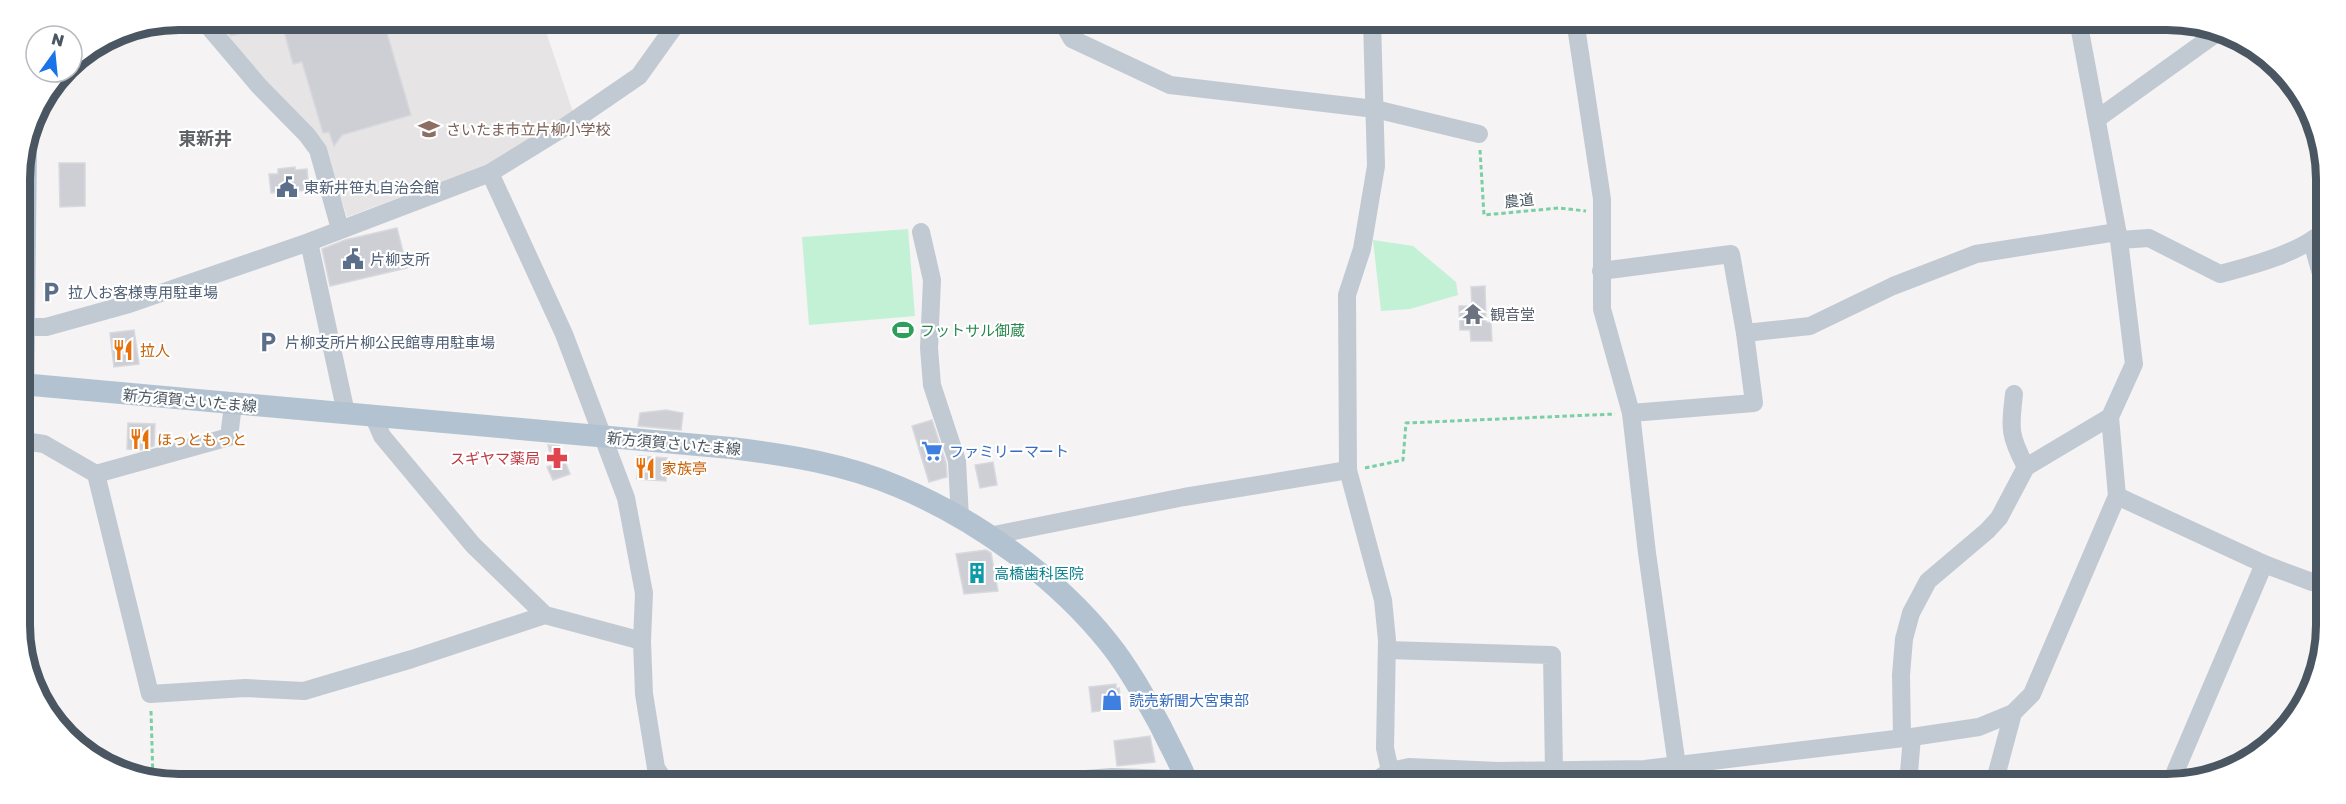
<svg xmlns="http://www.w3.org/2000/svg" width="2346" height="804" font-family="'Golos Text','Noto Sans JP',sans-serif">
<style>
.education{fill:#e6e4e5}
.green{fill:#c3f1d5}
.building{fill:#cdcfd5;stroke:#d7d9de;stroke-width:1.5}
.lines{fill:none;stroke-linecap:round;stroke-linejoin:round}
.path{stroke:#7ad0a6;stroke-width:3;stroke-dasharray:4.5 3;stroke-linecap:butt}
.minor{stroke:#c1cad2;stroke-width:18}
.major{stroke:#b3c2d1;stroke-width:22}
.labels{text-anchor:middle;dominant-baseline:central;stroke-width:4.5;stroke-linejoin:round;paint-order:stroke}
.education-label{font-size:15px;fill:#785e54;stroke:#fff;text-anchor:start}
.service-label{font-size:15px;fill:#4e5e75;stroke:#fff;text-anchor:start}
.street-label{font-size:15px;fill:#4a5661;stroke:#fff}
.worship-label{font-size:15px;fill:#5b616d;stroke:#fff;text-anchor:start}
.leisure-label{font-size:15px;fill:#27864d;stroke:#fff;text-anchor:start}
.food-label{font-size:15px;fill:#c56008;stroke:#fff;text-anchor:start}
.shop-label{font-size:15px;fill:#366cbe;stroke:#fff;text-anchor:start}
.health-label{font-size:15px;fill:#be3a42;stroke:#fff;text-anchor:end}
.culture-label{font-size:15px;fill:#0d838f;stroke:#fff;text-anchor:start}
.quarter-label{font-size:18px;font-weight:bold;fill:#5f6368;stroke:#fff}
.rim{fill:none;stroke:#4a5661;stroke-width:8}
</style>
<rect width="100%" height="100%" fill="#f5f3f3"/>
<polygon class="education" points="213,20 542,20 574,115 498,161 347,217 323,143 291,113"/>
<g class="green">
<polygon points="908,229 915,316 809,325 802,237"/>
<polygon points="1373,240 1413,246 1456,282 1458,295 1410,309 1381,311"/>
<polygon points="1758,772 1758,784 1498,784 1498,781 1628,779"/>
</g>
<g class="building">
<polygon points="217,20 274,20 275,25 231,36"/>
<polygon points="281,20 346,20 347,27 351,26 352,31 384,23 411,115 342,135 334,146 329,132 323,133 302,62 293,64"/>
<polygon points="59,163 85,163 85,206 60,207"/>
<polygon points="295,167 295,170 307,169 309,190 271,193 269,174 278,174 278,169"/>
<polygon points="397,228 407,268 330,286 322,249 345,240"/>
<polygon points="1485,286 1486,322 1491,323 1492,341 1471,341 1470,330 1460,330 1459,306 1472,306 1471,287"/>
<polygon points="134,330 139,364 114,367 110,333"/>
<polygon points="666,410 683,413 681,430 638,426 640,413"/>
<polygon points="932,420 946,463 947,477 929,482 912,426"/>
<polygon points="128,423 155,424 154,446 141,450 127,449"/>
<polygon points="548,445 559,446 570,474 553,480 547,467 553,465"/>
<polygon points="639,456 667,458 666,481 637,479"/>
<polygon points="993,462 997,485 980,488 975,465"/>
<polygon points="986,550 991,553 998,591 964,594 956,554"/>
<polygon points="1116,684 1116,689 1119,688 1122,708 1092,712 1089,687"/>
<polygon points="1150,736 1155,762 1117,766 1114,741"/>
</g>
<g class="lines">
<g class="path">
<polyline points="111,36 156,24"/>
<polyline points="1480,150 1484,215 1559,208 1586,211"/>
<polyline points="1365,468 1403,460 1406,423 1615,414"/>
<polyline points="151,711 153,780"/>
</g>
<g class="minor">
<polyline points="203,20 259,86 307,135 318,150 340,229"/>
<polyline points="1061,20 1072,39 1170,85 1375,109 1479,134"/>
<polyline points="1372,20 1376,166 1362,249 1347,295 1348,470 1383,600 1387,640 1385,748 1390,771"/>
<polyline points="1575,20 1602,199 1602,309 1631,413 1647,553 1677,766"/>
<polyline points="2097,119 2221,30"/>
<polyline points="490,173 564,334 626,498 644,593 642,641 644,694 656,768 667,784"/>
<polyline points="921,232 932,280 929,348 932,385 957,461 960,518"/>
<path d="M2119,240L2149,238L2220,274C2254,265 2300,253 2325,230"/>
<polyline points="309,242 346,413"/>
<polyline points="2312,242 2325,288"/>
<polyline points="1601,271 1731,254 1745,333"/>
<polyline points="25,327 46,327 129,304 309,242 490,173 563,128 639,76 679,20"/>
<path d="M2014,394C2010,429 2009,435 2026,467"/>
<polyline points="1631,413 1754,403 1745,333 1810,326 1893,286 1976,254 2117,232"/>
<polyline points="373,415 382,436 473,545 545,615 642,641"/>
<polyline points="24,441 44,444 96,474 150,694 245,688 304,691 412,659 545,615"/>
<polyline points="96,474 229,437 233,405"/>
<polyline points="2117,496 2264,564 2312,582 2326,584"/>
<polyline points="989,536 1184,497 1348,470"/>
<polyline points="1387,650 1552,655 1554,770"/>
<polyline points="1902,738 1901,675 1904,639 1911,613 1928,581 1987,531 1999,518 2026,467 2110,417"/>
<polyline points="1019,784 1112,777 1205,780 1223,784"/>
<polyline points="1371,784 1390,771 1409,767 1498,771 1645,769 1912,737 1979,727 2013,713 2032,694 2117,496 2110,417 2134,364 2119,240 2078,20"/>
<polyline points="1908,784 1912,737"/>
<polyline points="1994,784 2013,713"/>
<polyline points="2170,784 2264,564"/>
</g>
<g class="major">
<path d="M21,384L731,448C788,455 846,464 899,487C976,519 1056,577 1108,642C1129,668 1145,698 1161,727C1170,746 1181,765 1188,784"/>
<polyline points="22,490 26,145"/>
</g>
</g>
<defs>
<symbol id="school-bare" viewBox="-9 -9 18 18"><path d="M0-5L7-2L0 1L-7-2ZM-4 1L0 2.5L4 1V4Q0 6-4 4Z" fill="#8d6e63" stroke="#fff" stroke-width="2.5" paint-order="stroke"/></symbol>
<symbol id="civic-bare" viewBox="-9 -9 18 18"><path d="M-.6-6.5H3V-4.5H.6V-3L4-1V1h2V6H-6V1h2V-1L-.6-3ZM-1.2 2.5V6h2.4V2.5Z" fill="#5c6f8a" stroke="#fff" stroke-width="2.5" paint-order="stroke"/></symbol>
<symbol id="parking-bare" viewBox="-9 -9 18 18"><path d="M-3.5-5.5H1a3.5 3.5 0 0 1 0 7H-1V5.5H-3.5ZM-1-3.4V-.6H.8a1.4 1.4 0 0 0 0-2.8Z" fill="#5c6f8a" stroke="#fff" stroke-width="2.5" paint-order="stroke"/></symbol>
<symbol id="temple-bare" viewBox="-9 -9 18 18"><path d="M0-6L5-2H3V0L6.5 2.5H4V6H1.5V3h-3V6H-4V2.5H-6.5L-3 0V-2H-5Z" fill="#6b7280" stroke="#fff" stroke-width="2.5" paint-order="stroke"/></symbol>
<symbol id="stadium-bare" viewBox="-9 -9 18 18"><path d="M0-5a6.5 5 0 1 0 0 10a6.5 5 0 1 0 0-10ZM-3.5-1.8h7v3.6h-7Z" fill="#2e9e5b" stroke="#fff" stroke-width="2.5" paint-order="stroke"/></symbol>
<symbol id="restaurant-bare" viewBox="-9 -9 18 18"><path d="M-5-6h1v4h1v-4h1v4h1v-4h1v5L-1.5 .5V6h-2V.5L-5-1ZM5-6V6H3V1.5H1.5Q1.5-4 5-6Z" fill="#e8710a" stroke="#fff" stroke-width="2.5" paint-order="stroke"/></symbol>
<symbol id="supermarket-bare" viewBox="-9 -9 18 18"><path d="M-6-5.5h2.5l.6 2H6L4.5 2H-2.5L-4.4-4H-6ZM-1.5 3.2a1.3 1.3 0 1 0 .1 0ZM3 3.2a1.3 1.3 0 1 0 .1 0Z" fill="#3f7fe0" stroke="#fff" stroke-width="2.5" paint-order="stroke"/></symbol>
<symbol id="pharmacy-bare" viewBox="-9 -9 18 18"><path d="M-2-6h4v4h4v4h-4v4h-4v-4h-4v-4h4Z" fill="#e0444e" stroke="#fff" stroke-width="2.5" paint-order="stroke"/></symbol>
<symbol id="building-bare" viewBox="-9 -9 18 18"><path d="M-4-6H4V6H1V3H-1V6H-4ZM-2.5-4.3h1.7v1.8h-1.7ZM.8-4.3h1.7v1.8H.8ZM-2.5-1h1.7V.8h-1.7ZM.8-1h1.7V.8H.8Z" fill="#0f9aa8" stroke="#fff" stroke-width="2.5" paint-order="stroke"/></symbol>
<symbol id="shop-bare" viewBox="-9 -9 18 18"><path d="M-5-2.5h2.3a2.7 3.5 0 0 1 5.4 0H5L5.5 6h-11ZM-1.5-2.5h3a1.5 2.3 0 0 0-3 0Z" fill="#3f7fe0" stroke="#fff" stroke-width="2.5" paint-order="stroke"/></symbol>
</defs>
<g fill-rule="evenodd">
<use href="#school-bare" x="414" y="114" width="30" height="30"/>
<use href="#civic-bare" x="272" y="172" width="30" height="30"/>
<use href="#civic-bare" x="338" y="244" width="30" height="30"/>
<use href="#parking-bare" x="36" y="277" width="30" height="30"/>
<use href="#temple-bare" x="1458" y="299" width="30" height="30"/>
<use href="#stadium-bare" x="888" y="315" width="30" height="30"/>
<use href="#parking-bare" x="253" y="327" width="30" height="30"/>
<use href="#restaurant-bare" x="108" y="335" width="30" height="30"/>
<use href="#restaurant-bare" x="125" y="424" width="30" height="30"/>
<use href="#supermarket-bare" x="917" y="436" width="30" height="30"/>
<use href="#pharmacy-bare" x="542" y="443" width="30" height="30"/>
<use href="#restaurant-bare" x="630" y="453" width="30" height="30"/>
<use href="#building-bare" x="962" y="558" width="30" height="30"/>
<use href="#shop-bare" x="1097" y="685" width="30" height="30"/>
</g>
<g class="labels">
<g class="education-label">
<text x="446" y="129">さいたま市立片柳小学校</text>
</g>
<g class="service-label">
<text x="304" y="187">東新井笹丸自治会館</text>
<text x="370" y="259">片柳支所</text>
<text x="68" y="292">拉人お客様専用駐車場</text>
<text x="285" y="342">片柳支所片柳公民館専用駐車場</text>
</g>
<g class="street-label">
<text transform="translate(1519 200) rotate(-6)">農道</text>
<text transform="translate(190 400) rotate(5)">新方須賀さいたま線</text>
<text transform="translate(674 443) rotate(5)">新方須賀さいたま線</text>
</g>
<g class="worship-label">
<text x="1490" y="314">観音堂</text>
</g>
<g class="leisure-label">
<text x="920" y="330">フットサル御蔵</text>
</g>
<g class="food-label">
<text x="140" y="350">拉人</text>
<text x="157" y="439">ほっともっと</text>
<text x="662" y="468">家族亭</text>
</g>
<g class="shop-label">
<text x="949" y="451">ファミリーマート</text>
<text x="1129" y="700">読売新聞大宮東部</text>
</g>
<g class="health-label">
<text x="540" y="458">スギヤマ薬局</text>
</g>
<g class="culture-label">
<text x="994" y="573">高橋歯科医院</text>
</g>
<g class="quarter-label">
<text x="205" y="138">東新井</text>
</g>
</g>
<path d="M0 0H2346V804H0ZM179 30H2167A149 149 0 0 1 2316 179V625A149 149 0 0 1 2167 774H179A149 149 0 0 1 30 625V179A149 149 0 0 1 179 30Z" fill="#fff" fill-rule="evenodd"/>
<path class="rim" d="M179 30H2167A149 149 0 0 1 2316 179V625A149 149 0 0 1 2167 774H179A149 149 0 0 1 30 625V179A149 149 0 0 1 179 30Z"/>
<g transform="translate(54 54) rotate(15)"><circle r="28" fill="#ffffff" stroke="#b7bbc0" stroke-width="1.5"/>
<path d="M0-4.5L10 22L0 15L-10 22Z" fill="#1a73e8"/>
<text y="-9" font-size="16" font-weight="bold" text-anchor="middle" fill="#4a5661">N</text>
</g>
</svg>
